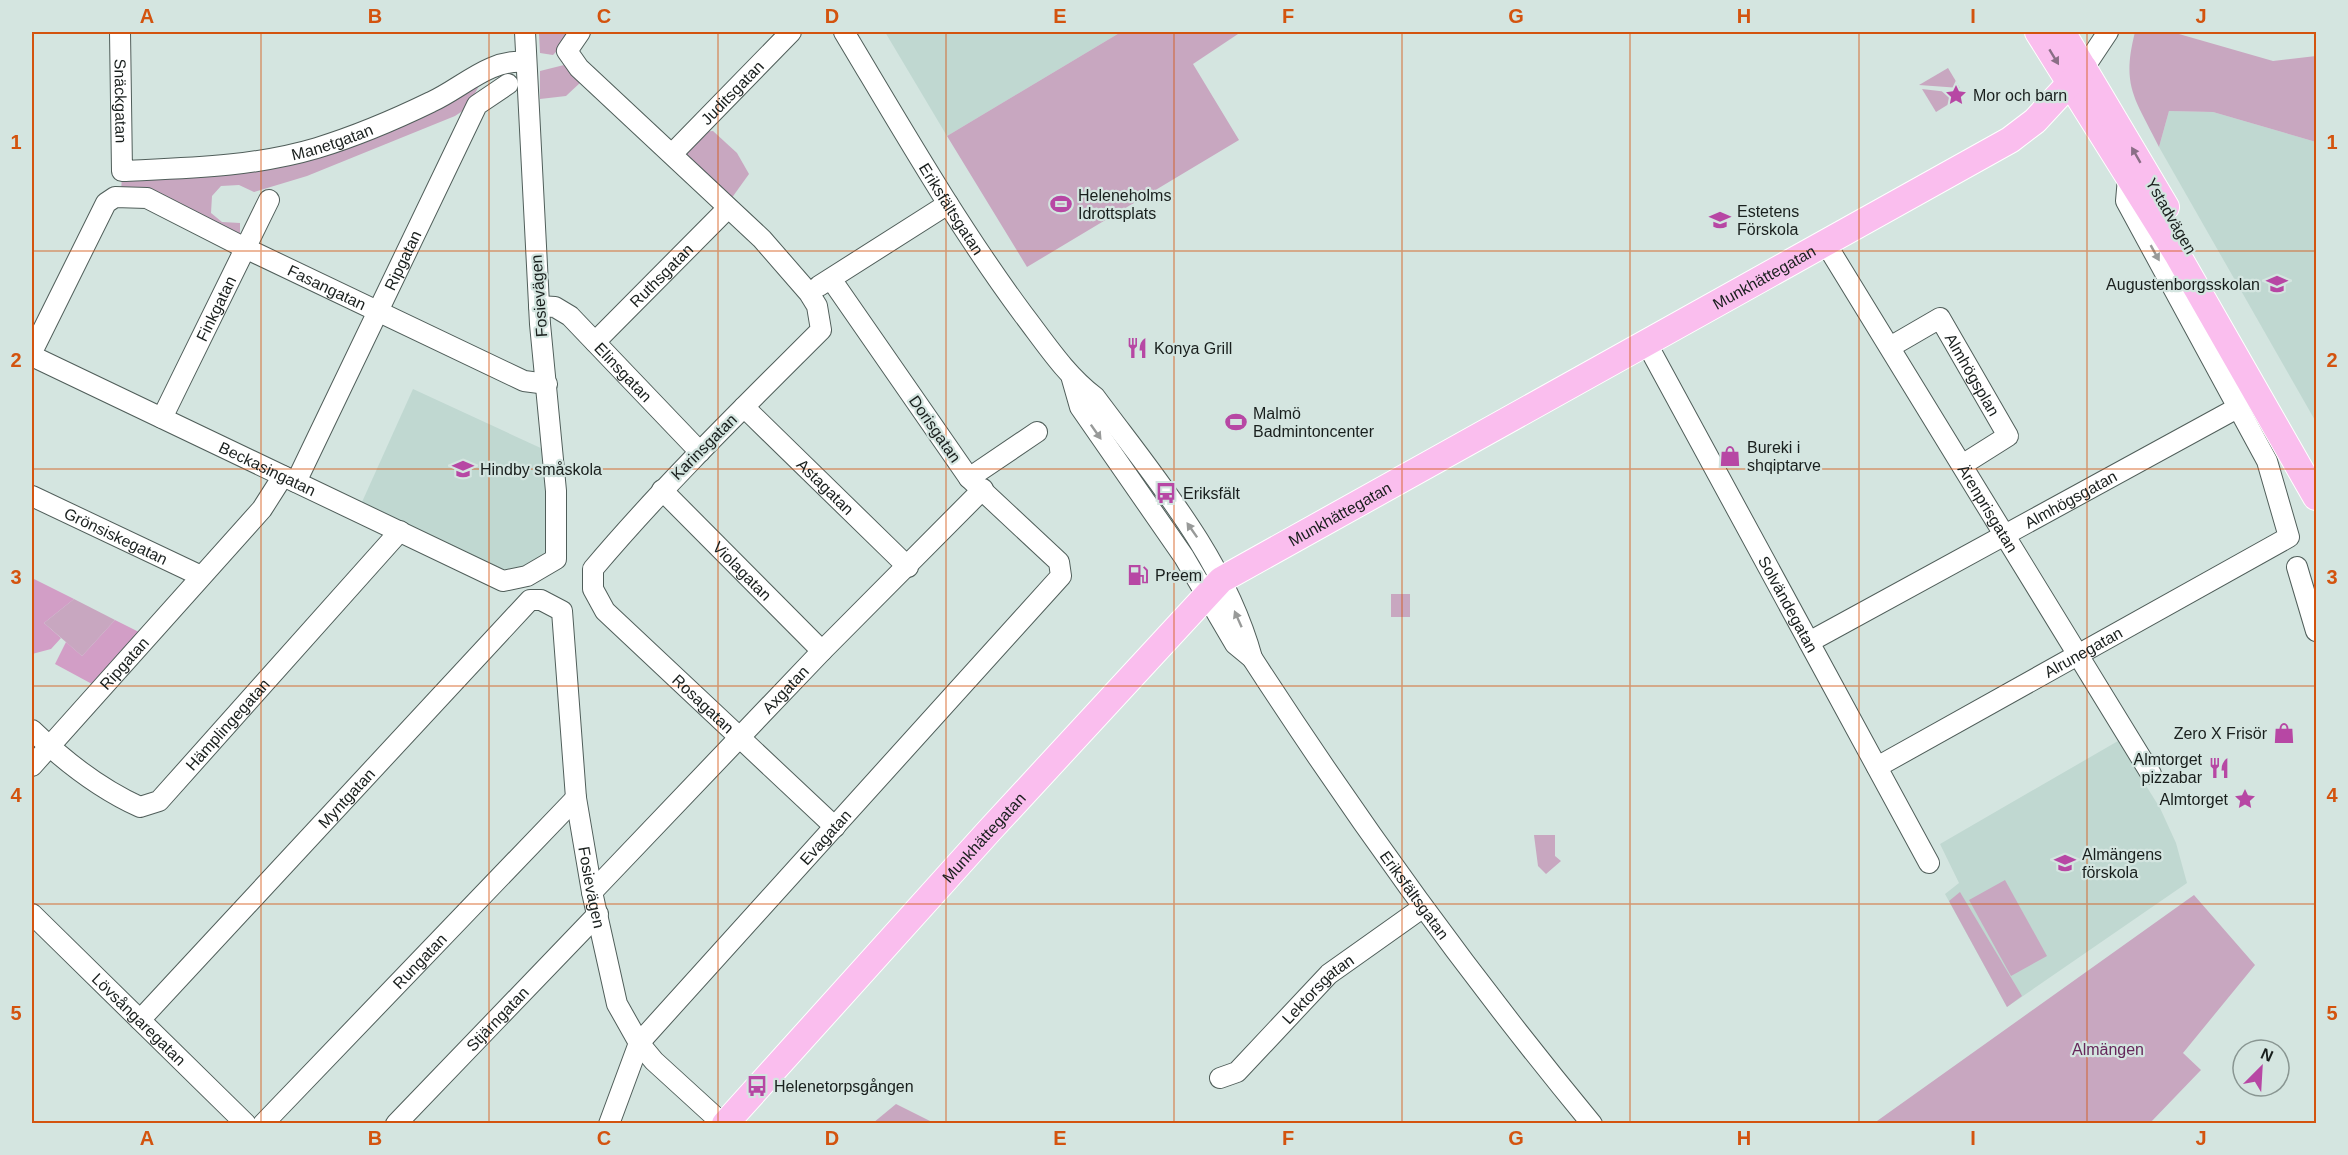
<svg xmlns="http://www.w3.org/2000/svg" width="2348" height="1155" font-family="Arial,sans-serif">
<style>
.built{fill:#c0d8d1}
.green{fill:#c8a7c0}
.forest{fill:#d29ec6}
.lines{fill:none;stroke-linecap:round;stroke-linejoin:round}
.minor-casing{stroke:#505e5a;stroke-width:22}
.major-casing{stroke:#fff;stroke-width:28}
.minor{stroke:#fff;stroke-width:20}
.major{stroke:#fabeee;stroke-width:26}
.oneway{fill:#8a6e86}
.oneway2{fill:#989a99}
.grid{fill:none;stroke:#d3530e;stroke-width:1.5;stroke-opacity:0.55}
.labels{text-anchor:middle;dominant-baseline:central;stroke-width:4.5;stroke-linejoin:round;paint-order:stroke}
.street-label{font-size:16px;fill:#191f1d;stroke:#d4e5e0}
.poi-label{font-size:16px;fill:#191f1d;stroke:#d4e5e0;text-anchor:start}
.park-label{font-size:16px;fill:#65275a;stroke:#d4e5e0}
.neatline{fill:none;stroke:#d3530e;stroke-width:2}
.grid-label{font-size:20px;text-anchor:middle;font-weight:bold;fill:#d3530e}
</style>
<rect width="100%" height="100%" fill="#d4e5e0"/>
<g class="built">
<polygon points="885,32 1121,32 947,136"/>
<polygon points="2169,111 2213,112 2316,142 2316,422 2159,147"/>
<polygon points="413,389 545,450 553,556 513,574 362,502"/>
<polygon points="2118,741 2160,808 2176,843 2187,883 2007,1007 1945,894 1959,883 1940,844"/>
</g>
<g class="green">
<path d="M546,32H569C561,39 561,48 553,55L540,53L539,34Z"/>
<polygon points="1121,32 1241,32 1193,64 1239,140 1027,267 947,136"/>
<path d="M2135,32H2172L2273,61L2316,56V142L2213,112L2169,111L2159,147C2135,98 2121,87 2135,32Z"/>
<polygon points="564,65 582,81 566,96 540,99 540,71"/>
<polygon points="1948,68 1960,88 1919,85"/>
<polygon points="480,84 467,108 455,116 307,176 254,192 239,185 221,186 212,196 211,213 222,222 240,223 240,234 193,213 121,191 122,177 241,167"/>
<polygon points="1922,89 1965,94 1936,112"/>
<polygon points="713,131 737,153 749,174 731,199 683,151 699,132"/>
<rect x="1391" y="594" width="19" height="23"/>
<polygon points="74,599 115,620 82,656 44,623"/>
<polygon points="1534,835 1555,835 1555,856 1561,861 1546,874 1538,866"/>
<polygon points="2005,880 2047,956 2011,976 1969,900"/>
<polygon points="1960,892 2022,996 2007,1007 1949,901"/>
<polygon points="2194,895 2255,965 2183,1053 2201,1070 2150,1123 1880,1124 1877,1121"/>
<polygon points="896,1104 934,1123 873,1123"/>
</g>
<g class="forest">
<polygon points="32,578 74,599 44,623 61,638 51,649 32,654"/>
<polygon points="115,620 139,632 92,684 55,664 66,642 82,656"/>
</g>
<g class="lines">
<defs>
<g id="minor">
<path id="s1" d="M120,32L122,171C188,168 253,167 317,148C356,136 394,120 431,102C462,88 490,58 526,62"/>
<path id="s2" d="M580,32L567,51L579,68L762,239L809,293L817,306L821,330C743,408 664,485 593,569V589L605,611L835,827"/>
<path id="s3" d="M844,32C901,127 957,225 1023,314C1046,344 1065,374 1095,397C1155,478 1225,559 1252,658"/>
<polyline points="2084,68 2108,32"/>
<path id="s4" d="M672,154L791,32"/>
<path id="s5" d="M1826,244L2151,774"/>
<polyline points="819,286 948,204"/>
<path id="s6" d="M539,306L555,307L570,316L700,452"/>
<path id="s7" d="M595,342L728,208"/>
<path id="s8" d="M1647,344L1929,863"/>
<path id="s9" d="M1890,347L1940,318L2008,436L1962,465"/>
<path id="s10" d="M32,352L106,203L115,197L147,198L245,248L524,381L547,384"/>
<path id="s11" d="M32,356L503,581L527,576L556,559V491L540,324L525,32"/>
<path id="s12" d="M1072,379L1080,407L1184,557L1235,644L1252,658C1357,820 1469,975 1592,1124"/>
<path id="s13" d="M744,407L908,567"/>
<path id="s14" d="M162,418L269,200"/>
<polyline points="969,478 1037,432"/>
<path id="s15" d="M296,482L477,105L508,84"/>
<path id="s16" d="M662,490L822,651"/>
<path id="s17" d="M32,496L201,576"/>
<polyline points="2297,567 2316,631"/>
<path id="s18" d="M1809,642L2239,407"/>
<path id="s19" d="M32,730C63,760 100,789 140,807L159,801L400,531"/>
<path id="s20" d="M32,766L262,509L283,476"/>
<path id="s21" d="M1877,767L2289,537L2267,461L2126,201L2128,178"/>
<path id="s22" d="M592,892L822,651L983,489"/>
<path id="s23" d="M32,914L246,1124"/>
<path id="s24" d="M140,1020L530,600H541L562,611L576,798L592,892L617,1004L639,1043L654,1061L723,1124"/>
<path id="s25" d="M1220,1078L1237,1072L1329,974L1422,908"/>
<path id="s26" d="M263,1124L576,798"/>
<path id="s27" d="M396,1124L598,914"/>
<path id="s28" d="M609,1124L639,1043L1061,576L1059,562L969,478L831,279"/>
</g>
<g id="major">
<polyline points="2038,32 2177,254 2316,497"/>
<polyline points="2062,32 2166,207"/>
<path id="s29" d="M725,1124L989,831L1221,580L2010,140L2035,121L2084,68"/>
</g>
</defs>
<use href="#minor" class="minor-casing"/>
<use href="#major" class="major-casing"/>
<use href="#minor" class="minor"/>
<use href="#major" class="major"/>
</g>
<defs><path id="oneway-solid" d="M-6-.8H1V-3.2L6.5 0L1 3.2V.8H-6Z" transform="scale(1.5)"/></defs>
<g class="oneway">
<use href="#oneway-solid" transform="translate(2054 57) rotate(59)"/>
<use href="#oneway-solid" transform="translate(2136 155) rotate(-120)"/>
</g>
<g class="oneway2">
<use href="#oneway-solid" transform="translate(2155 253) rotate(61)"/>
<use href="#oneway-solid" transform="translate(1096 432) rotate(55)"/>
<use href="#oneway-solid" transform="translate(1192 530) rotate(-125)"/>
<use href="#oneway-solid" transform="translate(1238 619) rotate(-114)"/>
</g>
<path class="grid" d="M261,32V1124M489,32V1124M718,32V1124M946,32V1124M1174,32V1124M1402,32V1124M1630,32V1124M1859,32V1124M2087,32V1124M32,251H2316M32,469H2316M32,686H2316M32,904H2316"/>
<defs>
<symbol id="sight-bare" viewBox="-9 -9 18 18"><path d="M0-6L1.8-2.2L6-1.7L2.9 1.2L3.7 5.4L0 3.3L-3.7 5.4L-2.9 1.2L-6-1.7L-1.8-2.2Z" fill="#b747a4" stroke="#d4e5e0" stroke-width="2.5" paint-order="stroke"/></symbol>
<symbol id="stadium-bare" viewBox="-9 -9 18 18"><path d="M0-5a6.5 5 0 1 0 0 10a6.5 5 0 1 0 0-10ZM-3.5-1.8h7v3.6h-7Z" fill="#b747a4" stroke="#d4e5e0" stroke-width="2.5" paint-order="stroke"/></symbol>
<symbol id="school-bare" viewBox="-9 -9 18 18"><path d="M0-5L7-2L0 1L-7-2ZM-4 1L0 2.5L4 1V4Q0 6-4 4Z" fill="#b747a4" stroke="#d4e5e0" stroke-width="2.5" paint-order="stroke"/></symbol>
<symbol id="restaurant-bare" viewBox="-9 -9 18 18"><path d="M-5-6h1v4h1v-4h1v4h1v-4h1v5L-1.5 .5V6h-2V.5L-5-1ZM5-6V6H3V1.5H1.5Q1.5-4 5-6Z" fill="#b747a4" stroke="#d4e5e0" stroke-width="2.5" paint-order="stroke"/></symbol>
<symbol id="shop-bare" viewBox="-9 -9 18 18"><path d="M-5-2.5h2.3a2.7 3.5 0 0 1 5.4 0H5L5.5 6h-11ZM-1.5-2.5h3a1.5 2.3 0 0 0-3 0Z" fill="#b747a4" stroke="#d4e5e0" stroke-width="2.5" paint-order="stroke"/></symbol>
<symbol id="bus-bare" viewBox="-9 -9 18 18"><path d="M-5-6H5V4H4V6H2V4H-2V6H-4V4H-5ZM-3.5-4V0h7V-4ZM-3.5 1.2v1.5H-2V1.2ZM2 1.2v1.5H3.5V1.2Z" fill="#b747a4" stroke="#d4e5e0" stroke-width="2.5" paint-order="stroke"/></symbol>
<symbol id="fuel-bare" viewBox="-9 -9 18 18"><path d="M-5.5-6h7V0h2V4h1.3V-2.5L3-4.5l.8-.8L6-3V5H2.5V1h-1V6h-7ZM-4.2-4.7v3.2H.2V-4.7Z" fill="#b747a4" stroke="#d4e5e0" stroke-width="2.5" paint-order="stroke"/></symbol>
</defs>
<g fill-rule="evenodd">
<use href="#sight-bare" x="1941" y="80" width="30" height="30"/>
<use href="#stadium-bare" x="1046" y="189" width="30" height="30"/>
<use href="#school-bare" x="1705" y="205" width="30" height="30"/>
<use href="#school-bare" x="2262" y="269" width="30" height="30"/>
<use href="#restaurant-bare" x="1122" y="333" width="30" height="30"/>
<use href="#stadium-bare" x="1221" y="407" width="30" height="30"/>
<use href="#shop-bare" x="1715" y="441" width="30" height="30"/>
<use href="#school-bare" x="448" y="454" width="30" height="30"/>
<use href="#bus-bare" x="1151" y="478" width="30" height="30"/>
<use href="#fuel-bare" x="1123" y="560" width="30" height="30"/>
<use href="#shop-bare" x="2269" y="718" width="30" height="30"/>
<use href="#restaurant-bare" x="2204" y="753" width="30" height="30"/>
<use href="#sight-bare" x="2230" y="784" width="30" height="30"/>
<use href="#school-bare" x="2050" y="848" width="30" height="30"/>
<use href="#bus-bare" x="742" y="1071" width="30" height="30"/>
</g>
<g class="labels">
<g class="street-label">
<text stroke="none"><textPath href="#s4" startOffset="86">Juditsgatan</textPath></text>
<text stroke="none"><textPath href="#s1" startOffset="69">Snäckgatan</textPath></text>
<text stroke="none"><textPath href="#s1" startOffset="352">Manetgatan</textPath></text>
<text stroke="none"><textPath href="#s3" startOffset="207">Eriksfältsgatan</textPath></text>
<text transform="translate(2171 216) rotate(60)">Ystadvägen</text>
<text stroke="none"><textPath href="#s15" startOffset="246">Ripgatan</textPath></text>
<text stroke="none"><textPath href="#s7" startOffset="94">Ruthsgatan</textPath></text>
<text stroke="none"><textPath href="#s29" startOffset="1358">Munkhättegatan</textPath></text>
<text stroke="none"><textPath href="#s10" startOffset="410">Fasangatan</textPath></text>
<text transform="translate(539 296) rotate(-94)">Fosievägen</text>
<text stroke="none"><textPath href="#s14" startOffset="122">Finkgatan</textPath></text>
<text stroke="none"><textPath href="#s6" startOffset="111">Elinsgatan</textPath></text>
<text stroke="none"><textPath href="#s9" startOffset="123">Almhögsplan</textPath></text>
<text transform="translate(935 429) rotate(55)">Dorisgatan</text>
<text transform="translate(704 447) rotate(-45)">Karinsgatan</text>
<text stroke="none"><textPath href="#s11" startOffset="261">Beckasingatan</textPath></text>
<text stroke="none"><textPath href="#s13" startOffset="114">Astagatan</textPath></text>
<text stroke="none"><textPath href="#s18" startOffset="298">Almhögsgatan</textPath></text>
<text stroke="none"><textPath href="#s5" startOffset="310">Ärenprisgatan</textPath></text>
<text stroke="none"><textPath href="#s29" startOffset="872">Munkhättegatan</textPath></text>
<text stroke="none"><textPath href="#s17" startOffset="93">Grönsiskegatan</textPath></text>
<text stroke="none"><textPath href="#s16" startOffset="114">Violagatan</textPath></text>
<text stroke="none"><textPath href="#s8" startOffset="296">Solvändegatan</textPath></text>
<text stroke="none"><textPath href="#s21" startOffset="236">Alrunegatan</textPath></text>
<text stroke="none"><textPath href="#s20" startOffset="138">Ripgatan</textPath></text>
<text stroke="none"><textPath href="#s22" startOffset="280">Axgatan</textPath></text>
<text stroke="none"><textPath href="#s2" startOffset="916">Rosagatan</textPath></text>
<text stroke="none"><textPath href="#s19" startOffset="256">Hämplingegatan</textPath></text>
<text stroke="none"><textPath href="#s24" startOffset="303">Myntgatan</textPath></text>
<text stroke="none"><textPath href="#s28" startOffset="364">Evagatan</textPath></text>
<text stroke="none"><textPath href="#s29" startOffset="386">Munkhättegatan</textPath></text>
<text stroke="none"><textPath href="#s24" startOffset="886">Fosievägen</textPath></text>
<text stroke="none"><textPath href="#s12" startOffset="622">Eriksfältsgatan</textPath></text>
<text stroke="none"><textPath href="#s26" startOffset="226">Rungatan</textPath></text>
<text stroke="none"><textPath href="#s25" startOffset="134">Lektorsgatan</textPath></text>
<text stroke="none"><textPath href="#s23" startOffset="150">Lövsångaregatan</textPath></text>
<text stroke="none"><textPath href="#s27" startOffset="146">Stjärngatan</textPath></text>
</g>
<g class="poi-label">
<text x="1973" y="95">Mor och barn</text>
<text x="1078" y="195">Heleneholms<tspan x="1078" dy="18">Idrottsplats</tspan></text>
<text x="1737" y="211">Estetens<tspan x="1737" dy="18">Förskola</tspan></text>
<text x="2260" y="284" text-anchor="end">Augustenborgsskolan</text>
<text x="1154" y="348">Konya Grill</text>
<text x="1253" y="413">Malmö<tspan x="1253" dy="18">Badmintoncenter</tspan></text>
<text x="1747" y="447">Bureki i<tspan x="1747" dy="18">shqiptarve</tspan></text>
<text x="480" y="469">Hindby småskola</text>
<text x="1183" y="493">Eriksfält</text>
<text x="1155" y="575">Preem</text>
<text x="2267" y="733" text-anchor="end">Zero X Frisör</text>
<text x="2202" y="759" text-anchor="end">Almtorget<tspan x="2202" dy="18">pizzabar</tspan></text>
<text x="2228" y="799" text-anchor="end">Almtorget</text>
<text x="2082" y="854">Almängens<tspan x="2082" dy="18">förskola</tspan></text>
<text x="774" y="1086">Helenetorpsgången</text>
</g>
<g class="park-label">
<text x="2108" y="1049">Almängen</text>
</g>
</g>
<rect width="2348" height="1155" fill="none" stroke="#d4e5e0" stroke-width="66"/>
<g transform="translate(2261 1068) rotate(24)"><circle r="28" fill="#d4e5e0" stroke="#899692" stroke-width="1.5"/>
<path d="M0-4.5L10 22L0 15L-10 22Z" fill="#b747a4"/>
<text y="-9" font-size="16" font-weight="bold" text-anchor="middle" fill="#191f1d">N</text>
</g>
<rect x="33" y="33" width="2282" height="1089" class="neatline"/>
<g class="grid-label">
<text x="147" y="23">A</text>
<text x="375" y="23">B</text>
<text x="604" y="23">C</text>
<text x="832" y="23">D</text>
<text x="1060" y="23">E</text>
<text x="1288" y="23">F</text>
<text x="1516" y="23">G</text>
<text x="1744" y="23">H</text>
<text x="1973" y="23">I</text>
<text x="2201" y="23">J</text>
<text x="16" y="149">1</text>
<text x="2332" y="149">1</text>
<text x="16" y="367">2</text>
<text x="2332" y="367">2</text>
<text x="16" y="584">3</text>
<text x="2332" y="584">3</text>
<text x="16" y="802">4</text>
<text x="2332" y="802">4</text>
<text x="16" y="1020">5</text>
<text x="2332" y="1020">5</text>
<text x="147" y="1145">A</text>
<text x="375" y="1145">B</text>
<text x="604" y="1145">C</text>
<text x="832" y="1145">D</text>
<text x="1060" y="1145">E</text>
<text x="1288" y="1145">F</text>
<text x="1516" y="1145">G</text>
<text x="1744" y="1145">H</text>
<text x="1973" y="1145">I</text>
<text x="2201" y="1145">J</text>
</g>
</svg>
